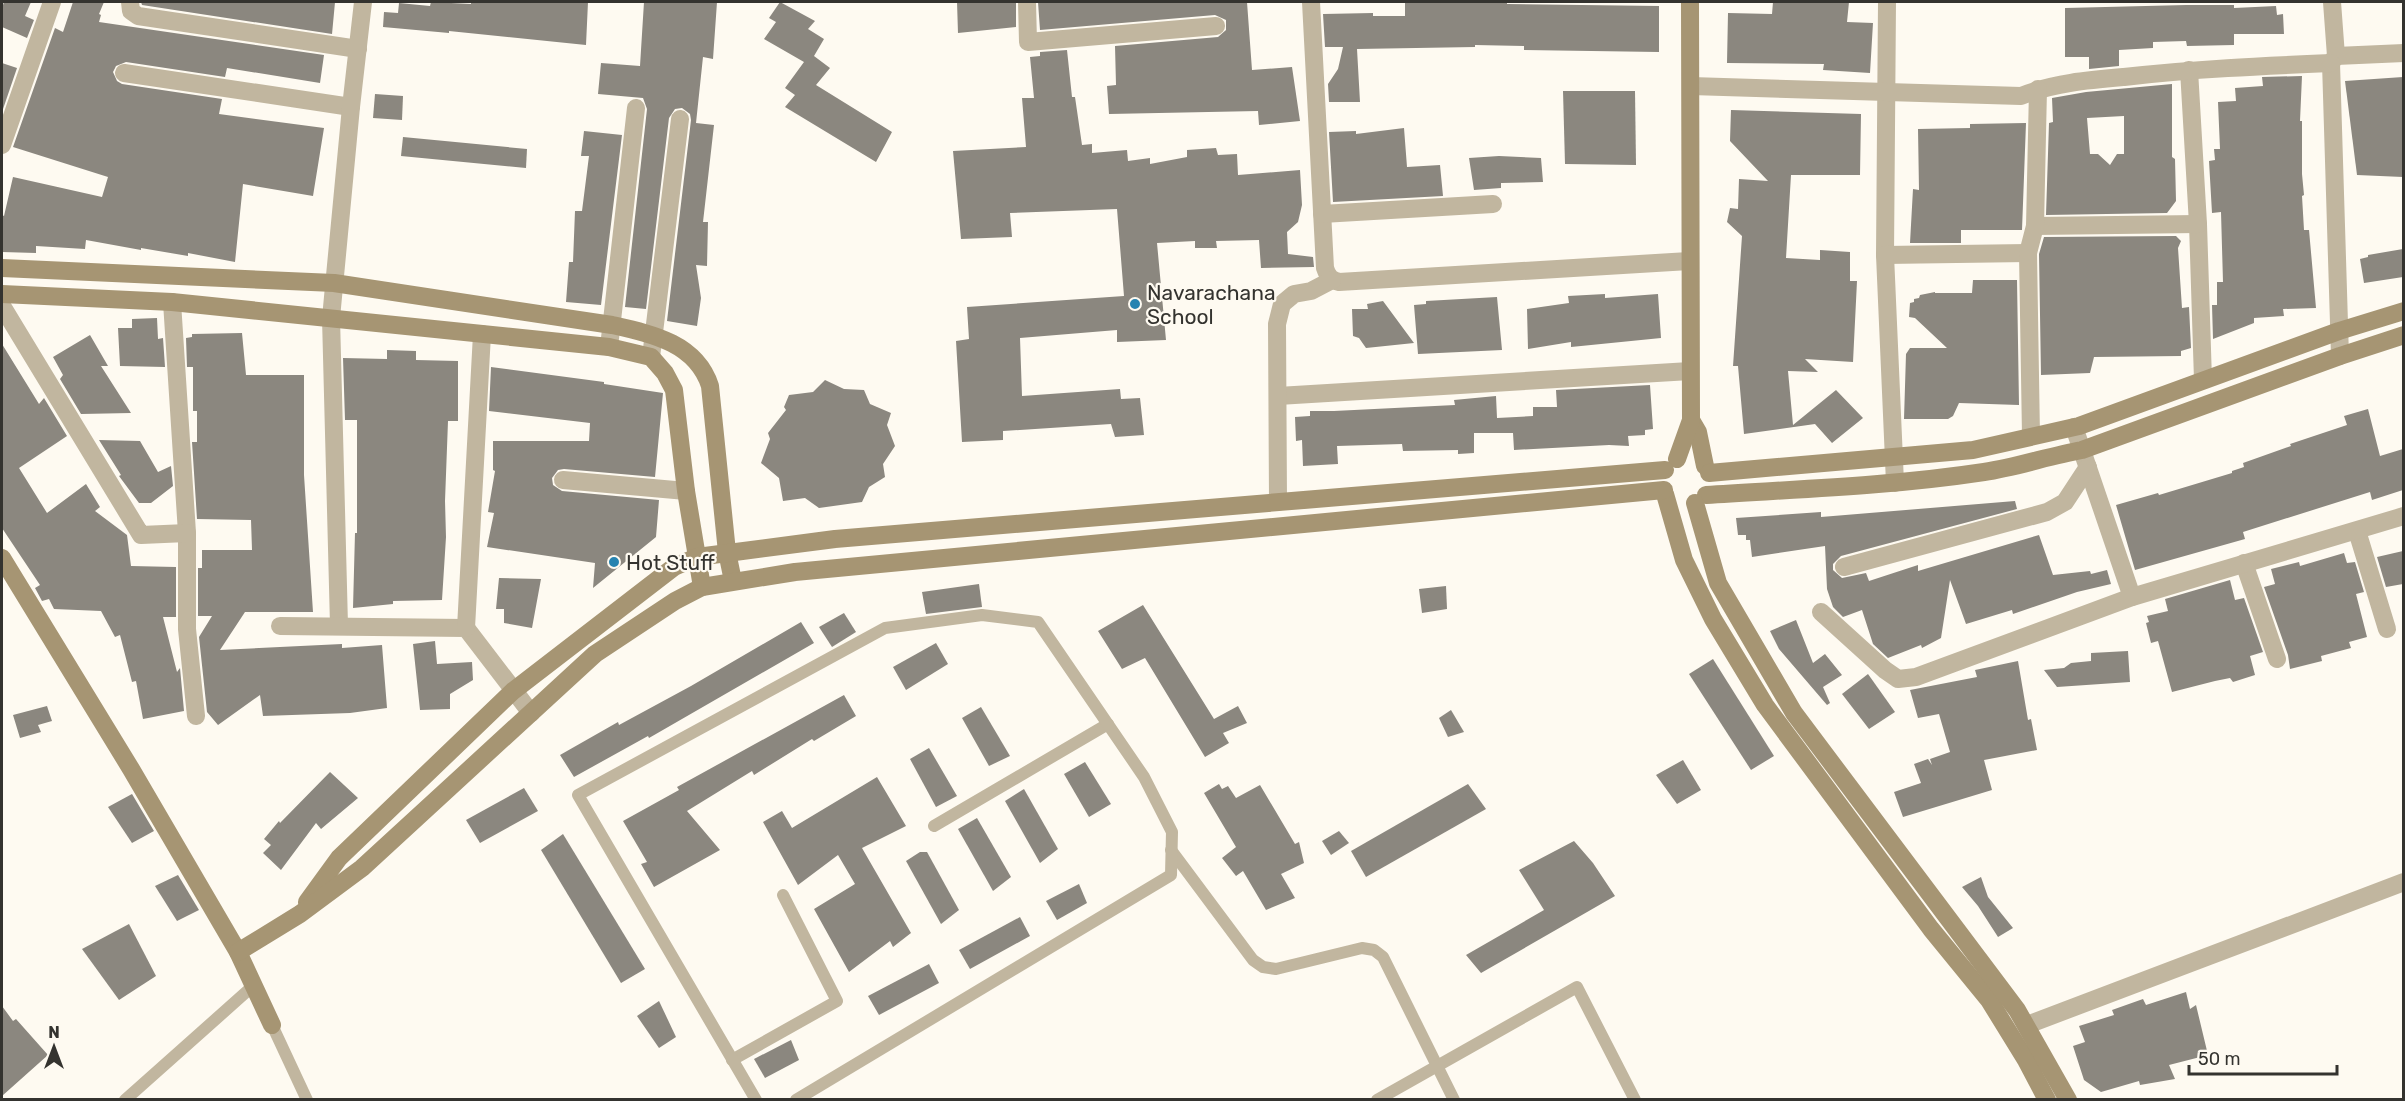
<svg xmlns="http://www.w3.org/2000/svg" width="2405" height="1101" font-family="Rubik,sans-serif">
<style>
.building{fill:#8b877f;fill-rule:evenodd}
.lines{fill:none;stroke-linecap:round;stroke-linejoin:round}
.lane{stroke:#c1b69f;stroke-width:12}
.street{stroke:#c1b69f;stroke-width:18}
.secondary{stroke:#a69573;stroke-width:18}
.poi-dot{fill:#2683b0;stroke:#fefaf1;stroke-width:2}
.labels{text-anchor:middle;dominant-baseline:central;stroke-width:4.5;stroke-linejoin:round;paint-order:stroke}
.poi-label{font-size:21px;fill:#34332f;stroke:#fefaf1;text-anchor:start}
</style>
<rect width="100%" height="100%" fill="#fefaf1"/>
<g class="building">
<polygon points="4,2 31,2 25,16 34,20 27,38 2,27 2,8"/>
<polygon points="73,2 104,2 99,14 101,15 99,22 324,55 320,83 227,68 225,77 126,62 116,66 113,72 117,81 122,84 222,99 219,114 324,128 313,196 243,184 235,262 188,253 188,256 141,248 141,250 86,240 85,249 36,246 36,253 2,252 2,215 4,216 13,177 102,197 108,177 13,147 55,28 63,32"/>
<polygon points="141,2 335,2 332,34 142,5"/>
<polygon points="431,2 471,4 471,2 588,2 586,45 449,31 449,33 383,27 384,12 398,13 399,3 430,6"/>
<polygon points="644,2 717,2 713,59 703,57 696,123 714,125 703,222 708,222 707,266 696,265 701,298 697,326 667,321 691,120 690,114 682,108 675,109 669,118 646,309 625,307 647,109 643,98 598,94 601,63 640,66"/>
<polygon points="780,2 815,21 808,29 824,39 814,56 830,68 816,85 892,132 876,162 785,107 795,95 785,88 804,62 764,39 776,22 769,18"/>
<polygon points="957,2 1016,2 1016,27 958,33"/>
<polygon points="1038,2 1247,2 1252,70 1292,67 1300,121 1259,125 1258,111 1109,114 1107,86 1116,85 1115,46 1218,37 1226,30 1226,20 1215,15 1040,30"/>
<polygon points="1405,2 1507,2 1507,4 1659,6 1659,52 1524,50 1524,46 1475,45 1475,47 1357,49 1360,102 1329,102 1328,84 1338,69 1343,47 1325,47 1323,14 1373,13 1373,16 1405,16"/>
<polygon points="1773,2 1849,2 1847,22 1873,23 1870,73 1823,70 1824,64 1727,63 1728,13 1772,14"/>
<polygon points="2186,5 2234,5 2234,8 2276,6 2277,15 2283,14 2284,34 2234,34 2234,45 2187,46 2186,41 2153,42 2153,48 2119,50 2119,66 2089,69 2089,57 2065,57 2065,8"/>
<polygon points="1067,50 1072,97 1075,97 1082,145 1092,144 1092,153 1127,150 1128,161 1150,158 1150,164 1187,157 1187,150 1216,148 1218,155 1237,154 1238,175 1300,170 1302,205 1298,222 1287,232 1288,254 1313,257 1314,267 1261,268 1259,240 1216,241 1217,248 1195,248 1195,241 1157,243 1166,340 1117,342 1117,330 1020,338 1022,396 1120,389 1121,399 1140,398 1144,435 1115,437 1111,424 1003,431 1003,440 962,442 956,341 969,339 967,307 1124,296 1117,209 1010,213 1012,237 961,239 953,151 1026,147 1022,98 1034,98 1030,57 1040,56 1040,52"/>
<polygon points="2,63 17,68 2,112"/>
<polygon points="2302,76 2300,121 2302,121 2302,174 2304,195 2302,196 2304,230 2309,230 2316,308 2283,309 2284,316 2254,318 2254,323 2213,339 2212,305 2217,305 2217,282 2223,282 2221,212 2212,213 2209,161 2215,160 2214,149 2220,149 2218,102 2236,101 2235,88 2263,86 2262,77"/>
<polygon points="2403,77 2403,177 2357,175 2345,81"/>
<path d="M2172,84V157L2175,159L2176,201L2167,213L2046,215L2049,123L2053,122L2052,98L2086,92ZM2124,116V154H2117L2110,165L2098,154H2090L2087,118Z"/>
<polygon points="1563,91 1635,91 1636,165 1565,164"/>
<polygon points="375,94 403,96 402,120 373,118"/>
<polygon points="1731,110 1861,114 1860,175 1791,175 1786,258 1820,260 1820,250 1850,252 1850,281 1857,281 1853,362 1805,359 1818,372 1788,371 1793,425 1836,390 1863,418 1832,443 1815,424 1744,434 1738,366 1733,366 1742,236 1727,222 1730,208 1738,209 1739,179 1768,181 1730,141"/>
<polygon points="2026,123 2022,230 1961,230 1961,243 1910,243 1913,189 1919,190 1918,129 1970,128 1970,124"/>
<polygon points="1404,128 1407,167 1440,165 1443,196 1333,202 1329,132 1356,131 1356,134"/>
<polygon points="584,131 622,135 601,305 566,302 569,262 573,262 575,211 582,211 589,156 581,156"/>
<polygon points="403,137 527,149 526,168 401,156"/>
<polygon points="1499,156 1541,158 1543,182 1501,183 1501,188 1474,190 1469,158"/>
<polygon points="2176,236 2181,241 2178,248 2182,308 2189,307 2191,348 2181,351 2181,356 2094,357 2090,373 2041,375 2039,254 2044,237"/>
<polygon points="2403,249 2403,277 2364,283 2360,259 2368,257 2368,255"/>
<polygon points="1973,280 2017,280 2019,405 1959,403 1953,416 1948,419 1904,419 1906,354 1910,348 1947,348 1915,318 1909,317 1910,303 1914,302 1914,299 1919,298 1920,295 1935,292 1935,293 1972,293"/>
<polygon points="1605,294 1605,298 1658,294 1661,338 1571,347 1571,342 1528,349 1527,309 1569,303 1568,296"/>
<polygon points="1497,297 1502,350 1418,354 1414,305 1426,304 1426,301"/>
<polygon points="1383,301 1414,343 1366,348 1359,338 1353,336 1352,309 1368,309 1367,304"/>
<polygon points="157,318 158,339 163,338 165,367 120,366 118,328 132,328 132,319"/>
<polygon points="242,333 246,375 304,375 304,475 313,612 245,612 220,650 342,644 342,648 382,645 387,708 350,713 263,716 260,695 218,725 207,712 199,637 212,616 198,616 198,568 202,568 202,550 252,550 251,520 197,519 192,442 197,442 197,411 193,411 193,367 187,367 186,338 192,337 192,334"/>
<polygon points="90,335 108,366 101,366 131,413 81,414 60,379 63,375 53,357"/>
<polygon points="2,344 39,404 44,398 67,436 19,468 47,513 86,484 100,507 95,511 127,535 131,566 176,567 176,617 163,617 177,672 180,668 184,711 143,719 136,681 132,682 120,635 115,637 101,611 54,609 49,599 42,601 35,588 40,585 2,528"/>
<polygon points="387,350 416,351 416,360 458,361 458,421 448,421 445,501 446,537 442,600 393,601 393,604 353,608 355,533 357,533 357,420 345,420 343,358 387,359"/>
<polygon points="491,367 604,382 604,384 663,393 655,477 564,469 558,470 552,478 553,485 562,491 659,500 656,537 593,588 595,563 487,547 494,513 488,512 495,471 493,470 493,441 589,441 590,423 489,411"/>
<polygon points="825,380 844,389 864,390 870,404 891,413 887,425 895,446 883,464 885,477 869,487 862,502 819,508 805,498 783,501 779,478 761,463 770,439 768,433 786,410 784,407 789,395 813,392"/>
<polygon points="1650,385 1653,429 1645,430 1645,435 1628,436 1629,446 1609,445 1514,450 1513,433 1474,433 1474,453 1458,454 1458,450 1403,451 1402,444 1337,446 1338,464 1303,466 1302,440 1296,441 1295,417 1310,416 1310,411 1334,411 1455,405 1454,400 1496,396 1497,418 1533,416 1533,407 1557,407 1556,390"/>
<polygon points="2368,409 2380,456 2403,449 2403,490 2372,500 2370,492 2243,532 2245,539 2135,570 2116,505 2158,493 2159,495 2232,473 2232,471 2244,467 2243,463 2291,446 2290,444 2347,425 2344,416"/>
<polygon points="99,440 140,441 158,472 171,466 173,486 151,503 139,503 119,476 121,475"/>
<polygon points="2015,501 2017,509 1841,556 1833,564 1833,570 1842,578 1866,573 1869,581 1918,565 1918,571 2039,535 2053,575 2090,571 2091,574 2107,570 2111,584 2077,592 2013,614 2012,610 1966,624 1950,580 1941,638 1922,648 1921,645 1888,658 1873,644 1862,610 1843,617 1833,607 1827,589 1825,546 1752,557 1750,540 1746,540 1746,535 1738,535 1736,518 1821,512 1821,517"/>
<polygon points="2403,551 2403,584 2386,587 2377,557"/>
<polygon points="2344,553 2347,563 2355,562 2364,592 2356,594 2367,637 2349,642 2351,648 2321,656 2322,661 2290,669 2288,655 2264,587 2275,584 2271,569 2299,562 2300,566"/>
<polygon points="499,578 541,579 532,628 504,623 504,609 496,609"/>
<polygon points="2230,580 2235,600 2244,598 2263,652 2250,656 2255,675 2233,682 2230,678 2215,681 2172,692 2158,641 2151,643 2146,623 2149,622 2147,616 2168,611 2165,599"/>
<polygon points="979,584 982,607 926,614 922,592"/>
<polygon points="1446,586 1447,609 1422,613 1419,589"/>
<polygon points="1143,605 1214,719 1238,706 1247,723 1223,733 1229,743 1205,757 1145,658 1122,669 1098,631"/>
<polygon points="844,613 856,632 832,647 819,627"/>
<polygon points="1796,620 1813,663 1825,654 1842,675 1823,687 1830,703 1827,705 1779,649 1770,631"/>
<polygon points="801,622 814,643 649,738 648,736 574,777 560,755 618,722 619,725 691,686"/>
<polygon points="435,641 437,664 472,662 473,680 450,694 450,709 420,710 413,644"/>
<polygon points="936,643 948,664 906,690 893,667"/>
<polygon points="2128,651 2130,682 2057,687 2044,670 2064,668 2071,663 2091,661 2091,653"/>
<polygon points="1713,659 1774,756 1751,770 1689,674"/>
<polygon points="2018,661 2028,720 2031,719 2037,750 1984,760 1992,790 1903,817 1894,792 1921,783 1914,764 1928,759 1932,765 1930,759 1950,752 1939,714 1918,718 1910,690 1977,677 1975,670"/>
<polygon points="1868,674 1895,712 1869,729 1842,694"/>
<polygon points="844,695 856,716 814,741 812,739 754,775 752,771 687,811 720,850 654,887 641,864 647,862 623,821 679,790 677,787"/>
<polygon points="47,706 52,721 38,725 41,732 20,738 13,715"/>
<polygon points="981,707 1010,756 989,766 962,718"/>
<polygon points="1451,710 1464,732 1448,737 1439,718"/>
<polygon points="929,748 957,796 936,807 910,759"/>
<polygon points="1683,760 1701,790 1677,804 1656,775"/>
<polygon points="1085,762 1111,804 1089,817 1064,774"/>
<polygon points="330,772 358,798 321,829 316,823 281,870 263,853 271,845 264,839 279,821 280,823"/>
<polygon points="877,777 906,826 862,848 911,933 893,947 890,941 849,972 814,909 855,884 838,855 798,885 763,822 782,811 792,828"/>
<polygon points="1219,784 1222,789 1228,786 1236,798 1260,785 1295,844 1299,842 1304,863 1281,874 1295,898 1266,910 1243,871 1236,876 1222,858 1236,847 1204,793"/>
<polygon points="1468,784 1486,809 1366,877 1351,851"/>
<polygon points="524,788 538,811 480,843 466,820"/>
<polygon points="1024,789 1058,849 1040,863 1005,801"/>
<polygon points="132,794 154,831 132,843 108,807"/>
<polygon points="977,818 1011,877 993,891 958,829"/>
<polygon points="1339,831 1349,843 1331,855 1322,841"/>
<polygon points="563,834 645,969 621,983 541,850"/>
<polygon points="1574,841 1593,863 1615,896 1481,973 1466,955 1544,910 1519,870"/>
<polygon points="920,852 927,852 959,910 941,924 906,861"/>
<polygon points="178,875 199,910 177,921 155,886"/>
<polygon points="1981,877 1988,897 2013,928 1998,937 1978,906 1962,887"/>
<polygon points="1079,884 1087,903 1057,920 1046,901"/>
<polygon points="1020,917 1030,936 970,969 959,950"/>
<polygon points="129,924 156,976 119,1000 82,949"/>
<polygon points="929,964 939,983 879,1015 868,996"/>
<polygon points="2186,992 2190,1009 2196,1005 2208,1055 2169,1065 2175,1079 2140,1085 2139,1081 2101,1092 2084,1080 2073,1046 2085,1042 2079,1026 2114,1015 2112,1010 2143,999 2146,1005"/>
<polygon points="659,1001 676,1037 659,1048 637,1016"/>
<polygon points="2,1006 13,1021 16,1019 48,1055 2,1096"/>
<polygon points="791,1040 799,1060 765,1078 754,1059"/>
</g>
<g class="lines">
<g class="lane">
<polyline points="934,826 1108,724"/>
<polyline points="1171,850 1253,960 1263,967 1276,969 1362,948 1374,950 1383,957 1454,1100"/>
<polyline points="272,1025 307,1100"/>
<polyline points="732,1060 837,1001 783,895"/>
<polyline points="125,1100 253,986"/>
<polyline points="756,1100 578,795 885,628 982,615 1038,622 1144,777 1172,832 1171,875 796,1100"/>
<polyline points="1377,1100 1577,987 1635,1100"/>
</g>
<g class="street">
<polyline points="130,2 131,11 138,16 358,49"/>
<polyline points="1027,2 1028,42 1216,26"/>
<path d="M1311,2L1325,268C1328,277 1331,280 1339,282L1689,261"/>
<polyline points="1887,2 1885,255 1895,483"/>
<polyline points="2332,2 2336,56 2331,63 2340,356"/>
<polyline points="2336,56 2404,53"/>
<polyline points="2189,70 2198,224 2203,380"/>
<polyline points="124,73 351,107"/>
<path d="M1691,86L2021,96C2053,83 2089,80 2124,77C2193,69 2262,66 2331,63"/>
<polyline points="2,145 52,2"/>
<polyline points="1322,214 1493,204"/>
<polyline points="2035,226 2198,224"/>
<polyline points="1885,255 2028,253"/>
<polyline points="172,302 187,533 187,629 196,716"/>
<polyline points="2,306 141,535 187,533"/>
<polyline points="609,347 636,108"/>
<polyline points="651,357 680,119"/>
<polyline points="1278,396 1690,371"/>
<polyline points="2074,427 2132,597"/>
<polyline points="2031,436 2028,253 2035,226 2038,89"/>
<polyline points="563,480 686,491"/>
<polyline points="1278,502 1277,324 1282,304 1294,294 1311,291 1332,280"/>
<polyline points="2357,531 2387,629"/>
<polyline points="2244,563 2277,659"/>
<polyline points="1844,567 2047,512 2065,502 2088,467"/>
<polyline points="1821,612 1885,670 1898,679 1916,677 2132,597 2404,516"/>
<polyline points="339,625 331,318 351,107 363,2"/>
<polyline points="280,626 466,628 531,713"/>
<polyline points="466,628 482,334"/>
<polyline points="2027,1025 2404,882"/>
</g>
<g class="secondary">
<path d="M2,268L334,283L612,325C652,334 696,343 710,386L727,552L733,581"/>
<polyline points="2,294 172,302 609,347 651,357 665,373 674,390 686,491 702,587"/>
<polyline points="1691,420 1698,432 1705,466"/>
<polyline points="1677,459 1691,420 1690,2"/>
<polyline points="1709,473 1973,450 2079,426 2339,331 2404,311"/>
<polyline points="1665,494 1684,560 1713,619 1765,705 1931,929 1989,1000 2026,1060 2047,1100"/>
<path d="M1706,495C1799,489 1892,486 1984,472C2017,467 2049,456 2082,450L2340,356L2404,335"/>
<polyline points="1695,503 1718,583 1794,713 2017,1010 2068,1100"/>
<polyline points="2,558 131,769 238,952 272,1025"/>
<polyline points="307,902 339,858 513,691 674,567 697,557 835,539 1665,470"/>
<polyline points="238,952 300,914 362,868 595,654 675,601 702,587 795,572 1664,490"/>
</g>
</g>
<g class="poi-dot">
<circle cx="1135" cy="304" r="6"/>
<circle cx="614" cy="562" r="6"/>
</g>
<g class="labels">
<g class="poi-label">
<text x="1147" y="292">Navarachana<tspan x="1147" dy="24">School</tspan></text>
<text x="626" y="562">Hot Stuff</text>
</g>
</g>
<rect width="2405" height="1101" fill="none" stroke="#34332f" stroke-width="6"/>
<g transform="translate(54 1047)" stroke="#fefaf1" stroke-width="4.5" paint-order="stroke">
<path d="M0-4.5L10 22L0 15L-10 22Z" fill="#34332f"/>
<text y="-9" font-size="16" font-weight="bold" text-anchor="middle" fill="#34332f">N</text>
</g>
<path d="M2189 1065v9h148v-9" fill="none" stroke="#34332f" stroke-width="3"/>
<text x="2198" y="1065" font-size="18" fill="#34332f" stroke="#fefaf1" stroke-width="4.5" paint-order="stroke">50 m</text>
</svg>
